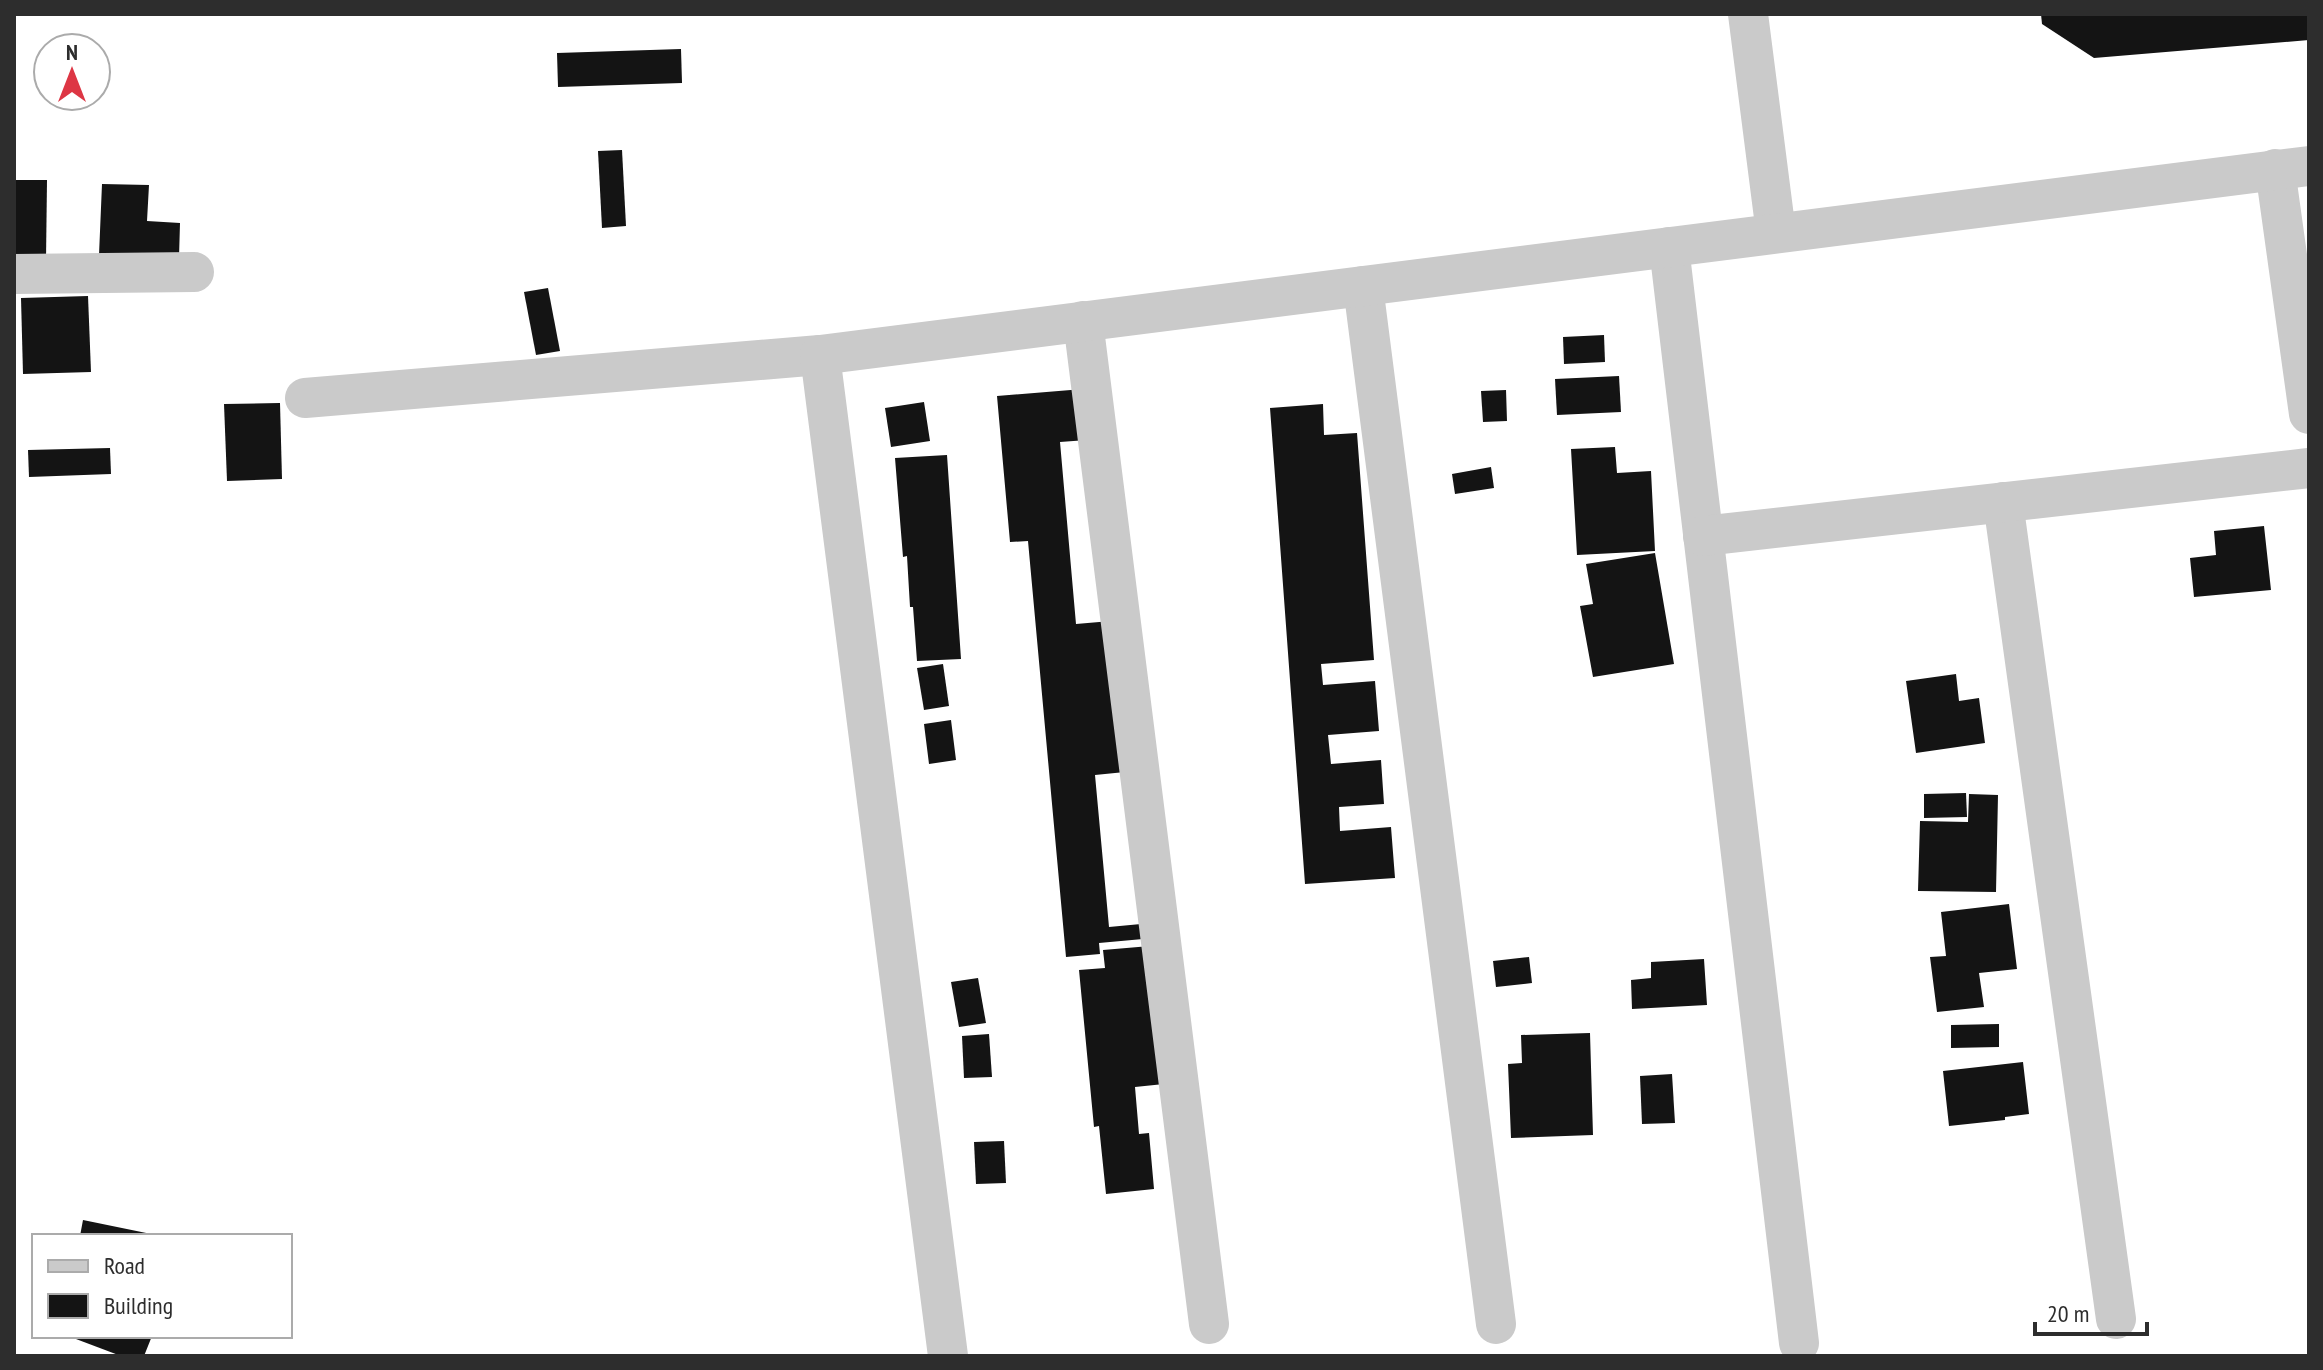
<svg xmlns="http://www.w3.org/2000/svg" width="2323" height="1370" font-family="'PT Sans Narrow',sans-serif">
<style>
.building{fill:#141414}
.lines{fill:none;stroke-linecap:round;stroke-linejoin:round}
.street{stroke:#cacaca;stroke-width:40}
</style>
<rect width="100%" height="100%" fill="#fff"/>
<g class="building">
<polygon points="2041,14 2309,14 2309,40 2094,58 2042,24"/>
<polygon points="681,49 682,83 558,87 557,53"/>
<polygon points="622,150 626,226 602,228 598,151"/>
<polygon points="14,180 47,180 46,260 14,260"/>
<polygon points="102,184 149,185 147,221 180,223 179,258 99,255"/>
<polygon points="548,288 560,351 536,355 524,292"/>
<polygon points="88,296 91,372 23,374 21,298"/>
<polygon points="1604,335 1605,362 1564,364 1563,337"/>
<polygon points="1619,376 1621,412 1557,415 1555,379"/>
<polygon points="1083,389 1087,440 1060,442 1076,624 1111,621 1125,772 1095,775 1109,927 1141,924 1143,939 1099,943 1100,954 1066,957 1028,541 1010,542 997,396"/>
<polygon points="1506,390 1507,421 1483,422 1481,391"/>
<polygon points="924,402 930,441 891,447 885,408"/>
<polygon points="280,403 282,479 227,481 224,404"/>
<polygon points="1323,404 1324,435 1357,433 1374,660 1321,664 1323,685 1375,681 1379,731 1328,735 1331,764 1381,760 1384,804 1339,807 1340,831 1391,827 1395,878 1305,884 1270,408"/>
<polygon points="1615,447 1617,473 1651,471 1655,551 1577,555 1571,449"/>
<polygon points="110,448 111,474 29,477 28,450"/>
<polygon points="947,455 961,659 917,661 913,607 910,607 907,556 903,557 895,458"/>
<polygon points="1491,467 1494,488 1455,494 1452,474"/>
<polygon points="2264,526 2271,590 2194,597 2190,558 2216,555 2214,531"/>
<polygon points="1655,553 1674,664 1593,677 1580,606 1593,604 1586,564"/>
<polygon points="943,664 949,706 924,710 917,668"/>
<polygon points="1956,674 1959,701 1979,698 1985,743 1916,753 1906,681"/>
<polygon points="951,720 956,760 929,764 924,724"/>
<polygon points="1966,793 1967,817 1924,818 1924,794"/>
<polygon points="1969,794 1998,795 1996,892 1918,891 1920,821 1968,822"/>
<polygon points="2009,904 2017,969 1979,973 1984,1007 1937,1012 1930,957 1946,956 1941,912"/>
<polygon points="1150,946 1164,1084 1135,1087 1139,1134 1149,1133 1154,1189 1106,1194 1099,1126 1094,1127 1079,970 1105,968 1103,950"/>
<polygon points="1529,957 1532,983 1496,987 1493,961"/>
<polygon points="1704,959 1707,1005 1632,1009 1631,980 1651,978 1651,962"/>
<polygon points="978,978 986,1023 959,1027 951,982"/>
<polygon points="1999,1024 1999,1047 1951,1048 1951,1025"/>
<polygon points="1590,1033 1593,1135 1511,1138 1508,1064 1522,1063 1521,1035"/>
<polygon points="989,1034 992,1077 964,1078 962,1036"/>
<polygon points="2023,1062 2029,1114 2005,1117 2005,1120 1949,1126 1943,1071"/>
<polygon points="1672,1074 1675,1123 1642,1124 1640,1076"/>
<polygon points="1004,1141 1006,1183 976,1184 974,1142"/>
<polygon points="83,1220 156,1235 156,1236 80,1236"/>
<polygon points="68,1336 152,1336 144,1356 121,1356"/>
</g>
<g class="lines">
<g class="street">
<polyline points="1748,14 1776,233"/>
<polyline points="2275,169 2309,414"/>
<polyline points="1669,247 1799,1343"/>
<polyline points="14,274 194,272"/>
<polyline points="1363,286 1496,1324"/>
<polyline points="1083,321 1209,1324"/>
<polyline points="305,398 820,355"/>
<polyline points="2003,502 2116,1319"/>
<polyline points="1703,536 2309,468"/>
<polyline points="948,1356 820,355 2309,166"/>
</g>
</g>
<rect width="2323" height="1370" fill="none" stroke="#2d2d2d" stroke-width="32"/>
<rect x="32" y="1234" width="260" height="104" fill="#ffffff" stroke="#ababab" stroke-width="2"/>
<rect x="48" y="1260" width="40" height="12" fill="#cacaca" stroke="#ababab" stroke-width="2"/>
<text x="104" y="1274" font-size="24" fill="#2d2d2d">Road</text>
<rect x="48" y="1294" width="40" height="24" fill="#141414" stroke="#ababab" stroke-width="2"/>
<text x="104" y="1314" font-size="24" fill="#2d2d2d">Building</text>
<g transform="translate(72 72)"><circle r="38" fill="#ffffff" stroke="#ababab" stroke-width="2"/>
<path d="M0-6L14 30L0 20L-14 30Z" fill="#dd3644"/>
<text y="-12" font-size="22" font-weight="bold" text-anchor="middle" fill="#2d2d2d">N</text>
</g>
<path d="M2035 1322v12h112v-12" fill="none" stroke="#2d2d2d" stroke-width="4"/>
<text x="2047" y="1322" font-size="24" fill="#2d2d2d" stroke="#ffffff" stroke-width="6" paint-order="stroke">20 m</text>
</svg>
